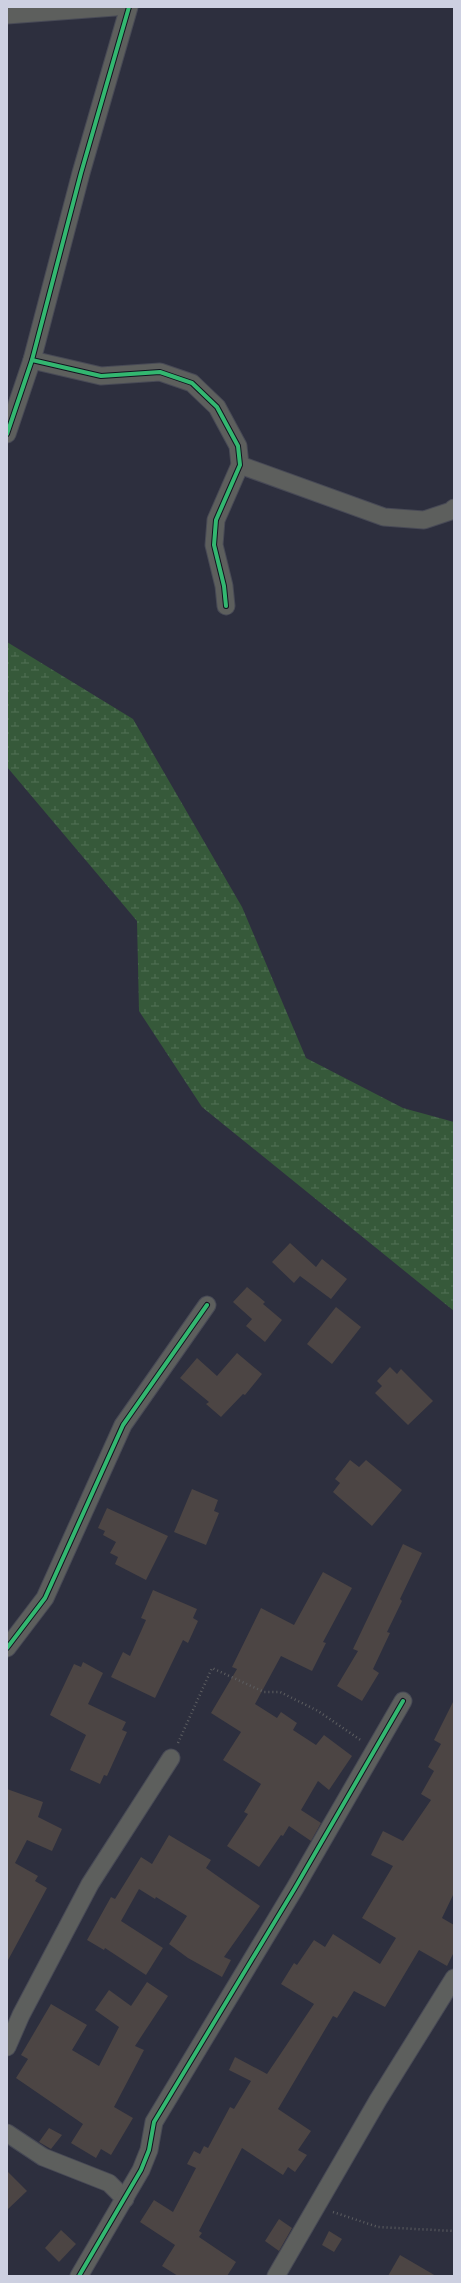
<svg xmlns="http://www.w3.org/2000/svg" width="461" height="2283" font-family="Signika,sans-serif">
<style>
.wetland{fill:url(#wetland-marsh)}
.building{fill:#4c4544}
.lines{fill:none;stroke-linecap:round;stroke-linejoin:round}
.street-casing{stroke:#484a56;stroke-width:19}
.path{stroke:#5d5e61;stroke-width:2.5;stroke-dasharray:1 3;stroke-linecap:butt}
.street{stroke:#5d5f5d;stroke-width:17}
.cycleway-casing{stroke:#12131f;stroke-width:6}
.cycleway{stroke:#33b770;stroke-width:4}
</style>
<defs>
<pattern id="wetland-marsh" width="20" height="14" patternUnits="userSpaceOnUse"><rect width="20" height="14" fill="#36593a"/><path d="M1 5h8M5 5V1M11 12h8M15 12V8" fill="none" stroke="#527056"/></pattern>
</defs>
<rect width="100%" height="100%" fill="#2d2f3e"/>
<polygon class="wetland" points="7,642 133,719 242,907 306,1058 403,1108 454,1122 454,1311 202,1107 139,1011 137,921 7,767"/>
<g class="building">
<polygon points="290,1243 316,1267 322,1259 347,1279 331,1299 300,1276 294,1283 272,1262"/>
<polygon points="247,1287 265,1302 263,1304 282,1320 265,1342 246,1326 252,1319 233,1302"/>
<polygon points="336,1307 361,1327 332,1364 307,1344"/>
<polygon points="237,1353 262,1374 245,1395 243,1394 221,1417 206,1404 209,1402 180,1378 197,1358 217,1376"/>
<polygon points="390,1367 397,1374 401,1369 433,1401 408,1425 375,1393 382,1386 377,1381"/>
<polygon points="350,1460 359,1467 366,1460 402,1490 372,1526 333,1492 340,1483 335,1479"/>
<polygon points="192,1489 218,1500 214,1511 219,1513 206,1545 174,1532"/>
<polygon points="107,1508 168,1536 146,1580 115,1564 118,1557 110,1553 116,1542 103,1535 105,1531 98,1528"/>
<polygon points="403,1544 422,1553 400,1599 402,1601 387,1632 390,1633 373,1669 379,1673 362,1701 337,1686 358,1651 353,1649"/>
<polygon points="323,1572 352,1588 323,1642 326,1643 312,1671 281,1656 255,1704 277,1718 281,1712 297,1723 293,1730 316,1745 324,1735 352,1756 329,1790 318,1781 301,1810 321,1823 311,1841 289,1826 283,1836 281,1835 259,1867 227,1846 248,1814 244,1812 261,1784 223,1760 241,1732 211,1713 237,1669 232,1667 261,1608 294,1625"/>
<polygon points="153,1590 197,1609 193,1618 198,1621 188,1643 183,1640 155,1698 111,1677 123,1652 130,1656 146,1620 141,1618"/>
<polygon points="83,1662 103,1673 88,1704 126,1722 122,1730 127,1732 107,1776 104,1775 100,1784 70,1770 86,1735 50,1715 74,1664 81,1667"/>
<polygon points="454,1700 454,1893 442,1918 454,1925 454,1952 447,1966 419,1950 385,2007 354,1991 337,2018 333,2016 278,2109 311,2131 298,2150 307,2155 295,2172 288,2167 283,2175 242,2148 199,2231 202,2233 199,2237 236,2262 227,2276 178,2276 162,2266 175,2245 140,2222 154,2200 173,2212 196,2168 187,2164 194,2151 200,2154 204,2146 208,2148 230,2107 234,2109 251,2081 229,2070 235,2057 267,2074 314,2004 281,1984 294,1963 297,1965 314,1940 325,1947 333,1934 380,1964 396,1938 362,1918 393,1866 371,1855 383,1831 403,1841 431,1800 421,1794 434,1771 428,1767 441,1744 434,1740"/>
<polygon points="7,1789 43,1802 38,1817 62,1829 52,1851 27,1840 15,1863 38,1876 35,1881 47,1888 7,1962"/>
<polygon points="169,1835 211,1860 206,1868 260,1906 224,1957 231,1960 222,1977 188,1958 169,1944 187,1916 156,1897 155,1899 139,1889 121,1921 163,1948 146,1975 105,1948 104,1950 87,1940 111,1897 115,1899 141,1857 152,1864"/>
<polygon points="147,1982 168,1996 135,2046 144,2050 114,2107 133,2118 111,2155 101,2149 96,2158 71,2143 83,2124 16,2078 28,2059 21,2055 51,2004 87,2025 72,2050 99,2066 119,2027 95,2010 109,1990 131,2006"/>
<polygon points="49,2128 62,2135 51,2149 39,2142"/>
<polygon points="7,2171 27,2191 7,2210"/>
<polygon points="279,2219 292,2228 279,2251 265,2241"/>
<polygon points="61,2230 76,2244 59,2262 45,2248"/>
<polygon points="329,2231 342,2239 334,2252 322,2245"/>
<polygon points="400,2255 436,2276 388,2276"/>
</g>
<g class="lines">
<defs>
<g id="street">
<polyline points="7,15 115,7"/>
<polyline points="32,360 101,376 160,372 192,383 217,407 238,446 240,465 216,520 214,545 224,586 226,606"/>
<polyline points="7,434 32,360 81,173 129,7"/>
<polyline points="240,465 384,517 424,520 451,511 454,508"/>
<polyline points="7,1648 45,1598 123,1425 207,1305"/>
<polyline points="7,2047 21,2015 90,1884 171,1758"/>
<polyline points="7,2133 43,2157 109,2183 125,2199"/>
<polyline points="79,2276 141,2170 149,2150 154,2122 295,1888 403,1701"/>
<polyline points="276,2276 378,2100 454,1978"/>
</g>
</defs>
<use href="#street" class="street-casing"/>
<g class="path">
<polyline points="178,1743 212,1668 264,1692 280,1692 318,1711 362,1741"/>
<polyline points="333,2212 378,2227 454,2231"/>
</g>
<use href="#street" class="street"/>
<defs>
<g id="cycleway">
<polyline points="32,360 101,376 160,372 192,383 217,407 238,446 240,465 216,520 214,545 224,586 226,606"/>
<polyline points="7,434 32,360 81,173 129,7"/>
<polyline points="7,1648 45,1598 123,1425 207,1305"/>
<polyline points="79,2276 141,2170 149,2150 154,2122 295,1888 403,1701"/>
</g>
</defs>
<use href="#cycleway" class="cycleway-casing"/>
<use href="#cycleway" class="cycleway"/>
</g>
<rect width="461" height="2283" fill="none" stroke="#cdd0e1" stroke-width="16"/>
</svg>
